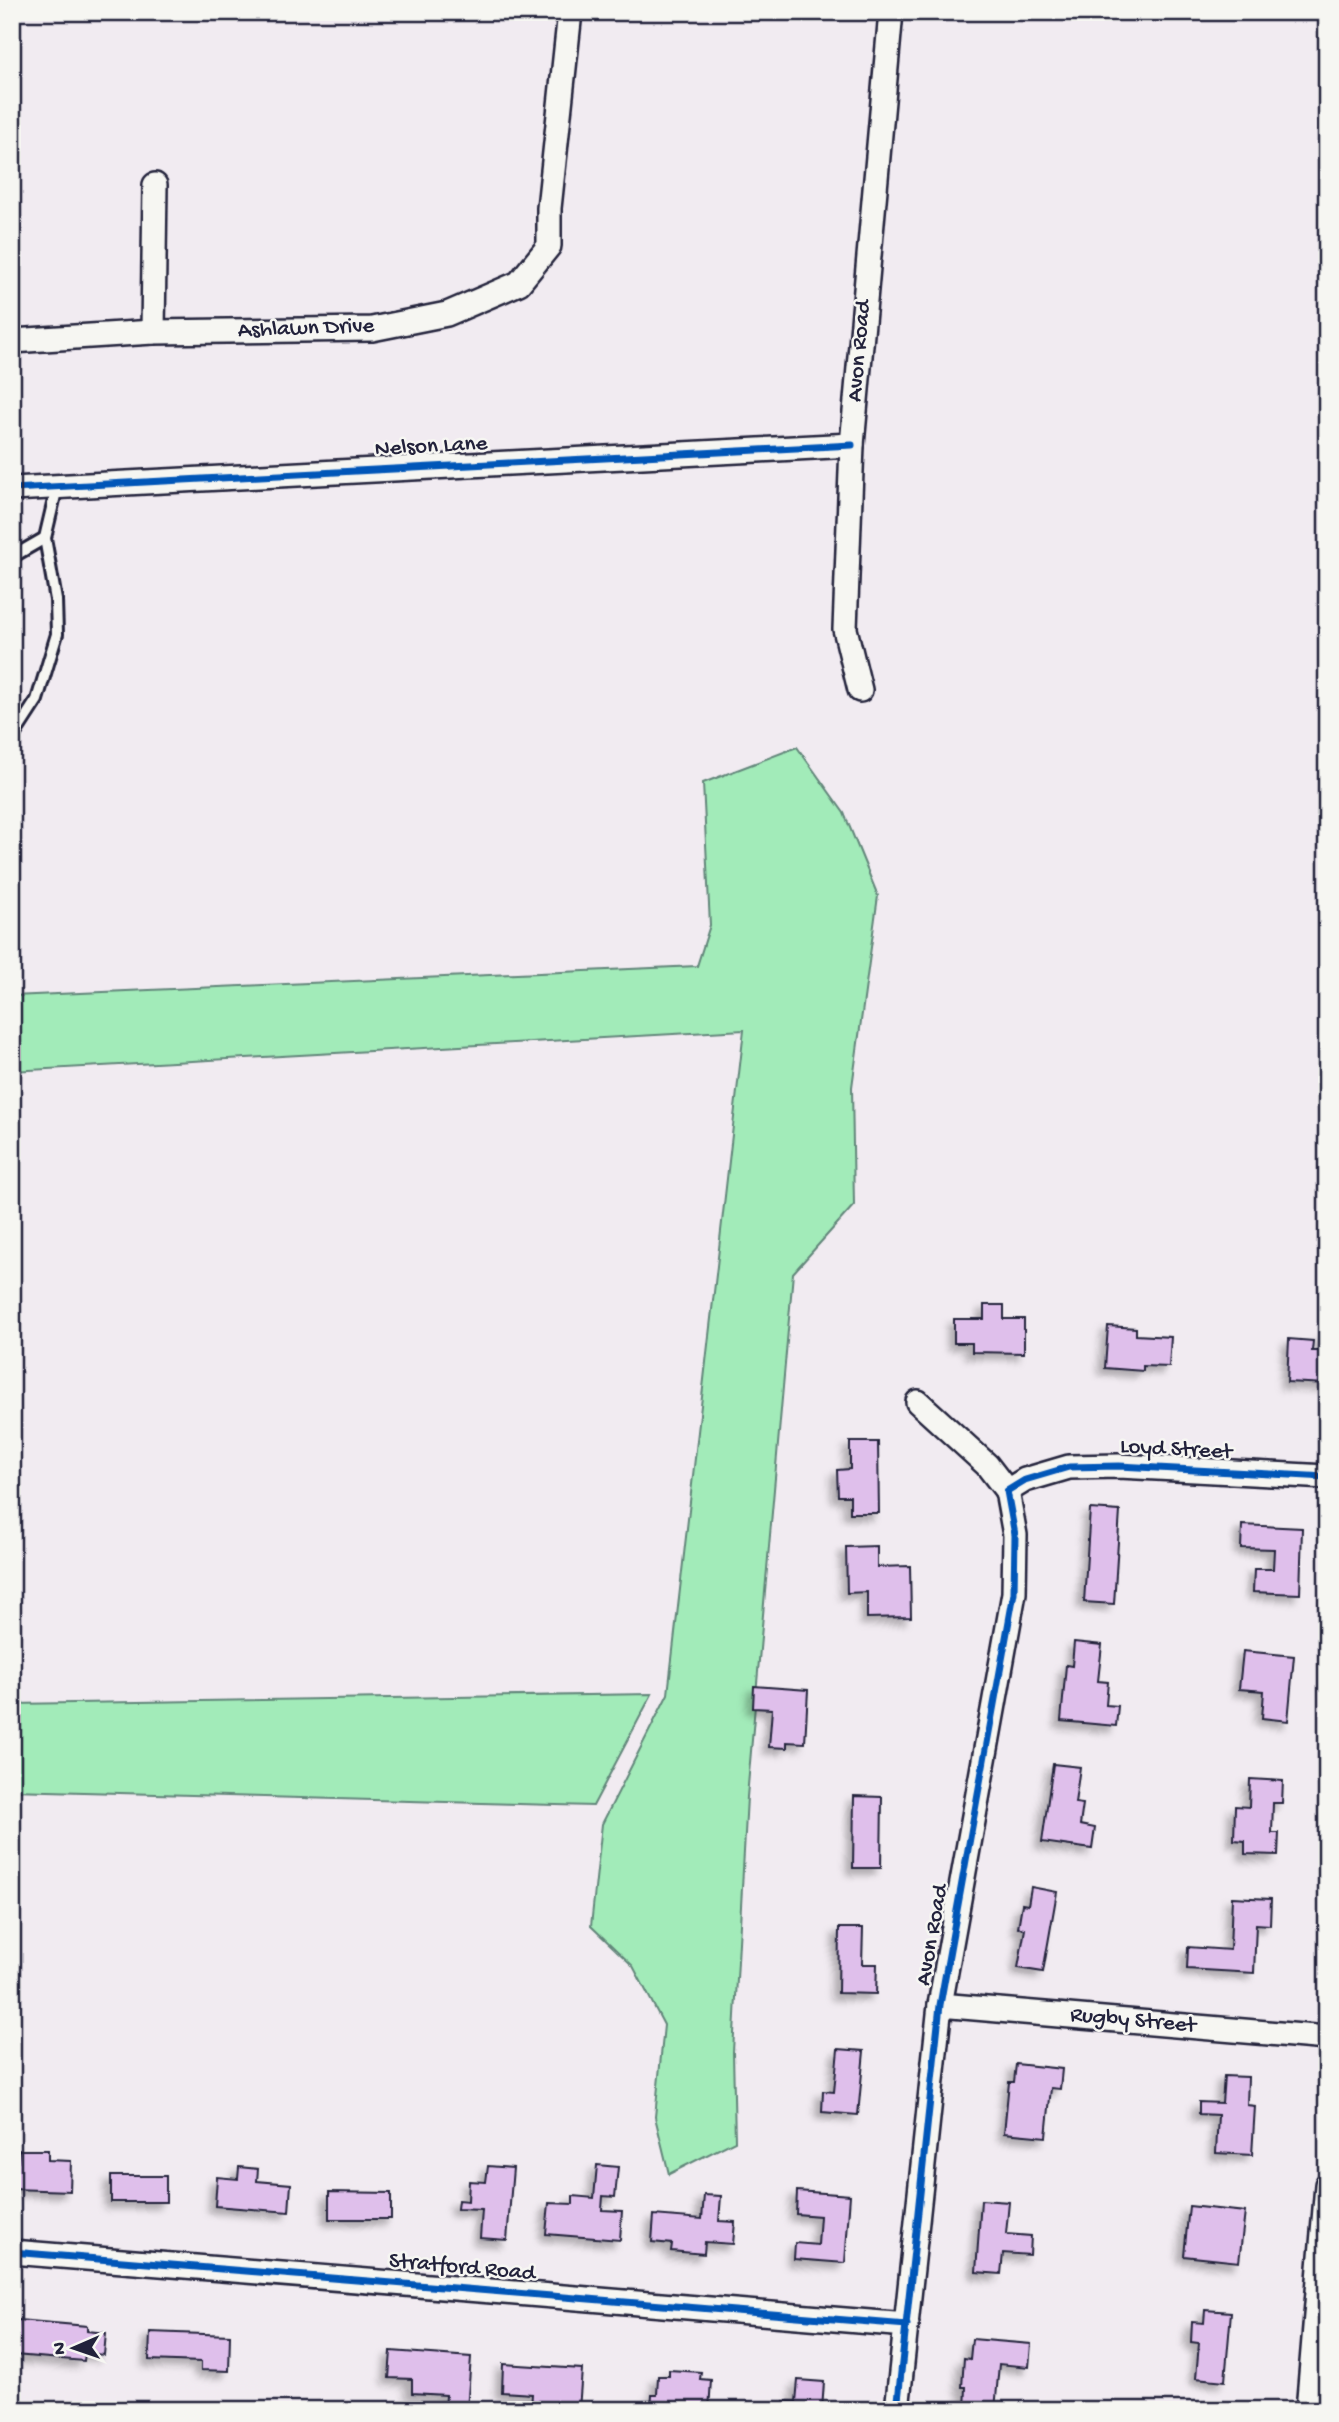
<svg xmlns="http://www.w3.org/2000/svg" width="1339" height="2422" font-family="'Gochi Hand',sans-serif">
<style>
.green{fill:#a2ebb9;stroke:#62867a;stroke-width:2}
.building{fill:#dfbfeb;stroke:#22223b;stroke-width:2;filter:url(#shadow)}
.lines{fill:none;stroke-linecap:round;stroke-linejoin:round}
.lane-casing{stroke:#22223b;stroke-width:16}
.street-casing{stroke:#22223b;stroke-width:28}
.lane{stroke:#f6f6f2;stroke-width:10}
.street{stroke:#f6f6f2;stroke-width:23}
.cycleway-casing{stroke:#f6f6f2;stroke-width:11}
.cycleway{stroke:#0057b8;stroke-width:7}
.labels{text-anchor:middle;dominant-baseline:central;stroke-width:5;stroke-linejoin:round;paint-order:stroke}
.street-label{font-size:23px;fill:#22223b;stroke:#f6f6f2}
</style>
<defs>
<filter id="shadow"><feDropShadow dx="-6" dy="6" stdDeviation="3.5" flood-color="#0004"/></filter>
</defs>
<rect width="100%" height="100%" fill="#f1ebf1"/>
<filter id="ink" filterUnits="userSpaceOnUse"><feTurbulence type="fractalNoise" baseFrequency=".0143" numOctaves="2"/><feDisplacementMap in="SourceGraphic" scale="14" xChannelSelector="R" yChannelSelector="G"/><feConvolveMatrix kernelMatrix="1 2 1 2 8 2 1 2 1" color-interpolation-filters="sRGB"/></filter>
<g filter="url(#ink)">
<g class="green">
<polygon points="797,747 844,813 878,896 852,1087 854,1205 793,1273 747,1797 733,2052 735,2141 669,2174 655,2117 664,2025 633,1966 591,1926 602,1824 668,1694 744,1030 12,1071 12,996 697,966 710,925 703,783"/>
<polygon points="652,1694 593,1806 12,1790 12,1704"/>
</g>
<g class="building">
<polygon points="984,1305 1004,1305 1004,1319 1024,1319 1024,1353 972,1352 972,1343 954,1343 954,1319 984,1319"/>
<polygon points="1108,1326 1136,1328 1136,1335 1171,1337 1169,1367 1143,1366 1143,1371 1105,1368"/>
<polygon points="1321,1336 1327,1336 1327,1384 1287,1382 1289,1339 1313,1341 1312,1351 1321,1351"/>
<polygon points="850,1442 878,1442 879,1513 850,1513 850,1496 838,1496 837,1470 850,1469"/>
<polygon points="1090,1509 1120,1511 1114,1604 1084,1602"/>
<polygon points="1242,1525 1302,1528 1300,1594 1253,1592 1254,1569 1273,1569 1274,1549 1241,1548"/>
<polygon points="877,1546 877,1567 910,1566 911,1617 867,1618 867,1592 847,1593 846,1547"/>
<polygon points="1074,1642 1102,1645 1098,1681 1108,1682 1106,1705 1118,1706 1116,1726 1061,1721 1066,1665 1072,1666"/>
<polygon points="1243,1651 1294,1656 1288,1721 1262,1718 1264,1691 1239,1689"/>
<polygon points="754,1686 808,1690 805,1743 787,1742 787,1748 769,1747 772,1709 753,1708"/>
<polygon points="1053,1764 1080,1767 1075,1803 1083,1804 1080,1825 1095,1828 1092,1849 1042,1842"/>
<polygon points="1250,1779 1283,1781 1282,1803 1273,1803 1272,1833 1279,1833 1278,1855 1245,1854 1245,1841 1234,1840 1235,1806 1249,1807"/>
<polygon points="854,1796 882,1797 881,1868 853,1868"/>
<polygon points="1031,1887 1057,1892 1043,1972 1018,1968 1025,1929 1018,1928 1022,1904 1028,1905"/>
<polygon points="1232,1897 1271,1899 1270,1925 1256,1924 1254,1973 1187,1969 1188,1947 1230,1950"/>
<polygon points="839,1928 863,1928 862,1964 877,1964 876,1994 838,1993"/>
<polygon points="838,2049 864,2051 858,2115 822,2112 823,2091 834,2092"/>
<polygon points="1016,2064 1062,2069 1060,2089 1051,2088 1046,2137 1004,2133 1009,2082 1014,2082"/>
<polygon points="1224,2076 1248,2077 1247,2105 1255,2106 1252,2155 1216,2153 1218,2115 1199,2114 1199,2102 1222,2103"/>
<polygon points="19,2150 48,2150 48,2160 71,2161 70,2191 12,2189 12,2162 18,2162"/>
<polygon points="597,2165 618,2167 615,2197 603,2196 602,2210 622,2211 620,2240 546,2234 549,2203 573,2204 573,2196 594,2198"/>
<polygon points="488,2166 513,2168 507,2240 480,2238 482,2210 457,2209 458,2200 468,2201 469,2181 486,2182"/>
<polygon points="239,2167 258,2169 257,2181 291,2184 289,2212 215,2206 217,2177 238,2179"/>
<rect x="111" y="2176" width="55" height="26"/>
<polygon points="797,2191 850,2195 845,2263 794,2259 795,2243 818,2245 820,2216 796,2214"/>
<polygon points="329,2192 391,2193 391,2219 329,2219"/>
<polygon points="704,2195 721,2196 719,2221 735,2222 733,2244 705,2242 704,2254 671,2251 672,2244 652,2242 654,2215 702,2219"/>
<polygon points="981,2200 1009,2202 1006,2234 1031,2236 1030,2255 1003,2253 1001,2274 976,2272"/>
<polygon points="1189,2206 1245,2212 1239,2262 1184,2256"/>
<polygon points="1205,2310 1231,2312 1225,2381 1196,2378 1199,2343 1191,2342 1192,2322 1204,2323"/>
<polygon points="18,2320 87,2326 87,2331 106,2333 104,2355 85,2353 84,2361 15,2355"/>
<polygon points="150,2332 230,2335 229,2371 201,2370 201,2362 149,2360"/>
<polygon points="972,2339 1031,2344 1029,2367 999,2364 995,2410 965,2410 966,2387 962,2387 964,2358 970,2359"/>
<polygon points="391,2351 471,2357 467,2410 445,2410 446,2395 412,2393 412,2379 389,2378"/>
<polygon points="503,2364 582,2369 579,2410 531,2408 532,2394 502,2392"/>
<polygon points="669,2370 701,2372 700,2379 711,2380 709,2410 651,2410 652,2395 657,2395 658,2376 669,2376"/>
<polygon points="798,2380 824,2382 822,2410 784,2410 784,2401 796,2402"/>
</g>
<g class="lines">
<defs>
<g id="lane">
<polyline points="12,557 45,538"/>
<polyline points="13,737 37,700 57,634 56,600 45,538 57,487"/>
</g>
<g id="street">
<polyline points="153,332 155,185"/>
<polyline points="12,341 153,332 372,329 447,314 519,283 549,246 549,208 570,12"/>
<polyline points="12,489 852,445"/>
<polyline points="860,690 845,629 852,445 891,12"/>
<polyline points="918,1402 987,1465 1007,1491"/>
<polyline points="940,2005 1327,2038"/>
<polyline points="12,2252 907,2325"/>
<polyline points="897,2410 940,2005 1014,1593 1015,1535 1007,1491 1025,1480 1069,1467 1119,1466 1327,1477"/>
<polyline points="1308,2410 1327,2185"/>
</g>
</defs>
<use href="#lane" class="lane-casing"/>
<use href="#street" class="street-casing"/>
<use href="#lane" class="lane"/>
<use href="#street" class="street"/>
<defs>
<g id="cycleway">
<polyline points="12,489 852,445"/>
<polyline points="12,2252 907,2325"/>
<polyline points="897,2410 940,2005 1014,1593 1015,1535 1007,1491 1025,1480 1069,1467 1119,1466 1327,1477"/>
</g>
</defs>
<use href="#cycleway" class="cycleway-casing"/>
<use href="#cycleway" class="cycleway"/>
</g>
</g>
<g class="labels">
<g class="street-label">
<text transform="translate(306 329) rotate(-2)">Ashlawn Drive</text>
<text transform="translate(860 351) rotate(-85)">Avon Road</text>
<text transform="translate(431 447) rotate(-3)">Nelson Lane</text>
<text transform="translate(1176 1450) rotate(3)">Loyd Street</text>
<text transform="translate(933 1935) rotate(-80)">Avon Road</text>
<text transform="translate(1133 2021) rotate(5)">Rugby Street</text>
<text transform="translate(462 2268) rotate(5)">Stratford Road</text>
</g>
</g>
<rect width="1339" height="2422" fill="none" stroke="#f6f6f2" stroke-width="42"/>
<rect x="21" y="21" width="1297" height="2380" fill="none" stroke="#22223b" stroke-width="2.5" filter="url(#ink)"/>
<g transform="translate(74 2348) rotate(268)" stroke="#f6f6f2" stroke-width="5" paint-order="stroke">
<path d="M0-5L12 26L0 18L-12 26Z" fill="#22223b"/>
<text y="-10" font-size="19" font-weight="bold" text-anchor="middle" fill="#22223b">N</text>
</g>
</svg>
